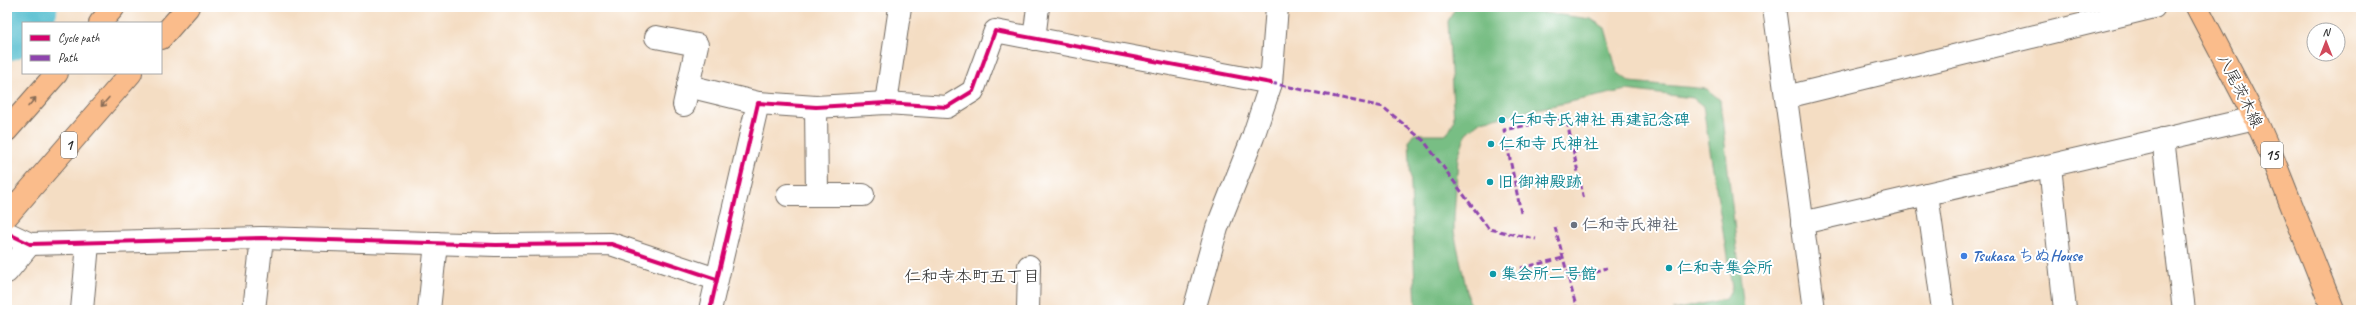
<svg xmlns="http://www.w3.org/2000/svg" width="2368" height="317" font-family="Caveat,'Klee One',sans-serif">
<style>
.forest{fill:#78be84;stroke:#527458}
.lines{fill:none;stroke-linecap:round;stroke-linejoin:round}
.river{stroke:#53bdcf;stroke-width:59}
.minor-casing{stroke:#716960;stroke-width:24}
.major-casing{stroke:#716960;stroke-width:24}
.highway-casing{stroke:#716960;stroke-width:24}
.minor{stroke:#fff;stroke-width:22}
.major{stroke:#fabc8b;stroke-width:22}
.highway{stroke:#fabc8b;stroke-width:22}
.quiet{stroke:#8e44ad;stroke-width:3;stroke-dasharray:6 3;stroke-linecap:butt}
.cycleway-casing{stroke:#fff;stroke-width:6}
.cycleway{stroke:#d6006c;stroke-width:4}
.oneway{stroke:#886c56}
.culture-dot{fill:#0f9aa8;stroke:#fff;stroke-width:1.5}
.worship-dot{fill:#6b7280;stroke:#fff;stroke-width:1.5}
.shop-dot{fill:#3f7fe0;stroke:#fff;stroke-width:1.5}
.labels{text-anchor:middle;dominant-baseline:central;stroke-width:4;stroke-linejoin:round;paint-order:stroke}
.shield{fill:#fff;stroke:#6b6b6b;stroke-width:1}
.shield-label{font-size:15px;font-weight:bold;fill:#2b2b2b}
.street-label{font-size:16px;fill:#2b2b2b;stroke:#fff}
.culture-label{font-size:16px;font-weight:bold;fill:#0d838f;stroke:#fff;text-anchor:start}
.worship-label{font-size:16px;font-weight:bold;fill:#5b616d;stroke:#fff;text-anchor:start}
.shop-label{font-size:16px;font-weight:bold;fill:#366cbe;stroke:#fff;text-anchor:start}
.neighbourhood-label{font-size:17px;fill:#2b2b2b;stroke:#fff}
</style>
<rect width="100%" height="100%" fill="#fff"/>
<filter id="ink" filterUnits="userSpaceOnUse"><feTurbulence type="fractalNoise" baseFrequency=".025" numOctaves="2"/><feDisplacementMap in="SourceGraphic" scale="8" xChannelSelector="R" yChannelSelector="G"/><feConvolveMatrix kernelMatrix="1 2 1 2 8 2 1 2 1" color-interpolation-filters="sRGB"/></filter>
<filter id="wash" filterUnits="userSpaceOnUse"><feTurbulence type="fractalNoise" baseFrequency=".012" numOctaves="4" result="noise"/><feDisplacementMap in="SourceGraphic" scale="16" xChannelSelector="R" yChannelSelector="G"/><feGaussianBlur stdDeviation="0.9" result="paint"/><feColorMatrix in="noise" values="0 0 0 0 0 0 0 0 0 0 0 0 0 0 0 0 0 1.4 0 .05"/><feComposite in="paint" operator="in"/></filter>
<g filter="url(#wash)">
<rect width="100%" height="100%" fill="#f4ddc3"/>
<polygon class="forest" points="1460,7 1499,7 1591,19 1605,28 1617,72 1630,82 1707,89 1720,100 1744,310 1673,310 1726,299 1732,288 1703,106 1693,98 1626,90 1481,121 1466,133 1458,157 1454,218 1454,232 1471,310 1416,310 1409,140 1413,134 1447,134 1454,121 1448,21 1455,9"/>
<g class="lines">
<polyline class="river" points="7,31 28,7"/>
</g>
</g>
<g filter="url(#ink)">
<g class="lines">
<defs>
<g id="minor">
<polyline points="1774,7 1814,310"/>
<polyline points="656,37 697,45 684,105"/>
<polyline points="1034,39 1038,7"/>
<polyline points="688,86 758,103"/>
<polyline points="1786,97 2154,7"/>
<polyline points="886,103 900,7"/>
<polyline points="816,107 817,195"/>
<polyline points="2163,139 2184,310"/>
<polyline points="2050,166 2065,310"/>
<polyline points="1927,194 1943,310"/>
<polyline points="788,195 863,195"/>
<polyline points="1802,223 2255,118"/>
<polyline points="7,233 30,244 262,238 496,245 611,244 716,279"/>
<polyline points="7,272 30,244"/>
<polyline points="82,310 88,244"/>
<polyline points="254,310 262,238"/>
<polyline points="429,310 436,243"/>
<polyline points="710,310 758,103 816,107 886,103 947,107 973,91 995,31 1271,83"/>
<polyline points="1028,310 1029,266"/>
<polyline points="1194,310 1217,228 1253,137 1271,83 1277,7"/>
</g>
<polyline id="major" points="2197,7 2255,118 2274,161 2333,310"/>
<g id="highway">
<polyline points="100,23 114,7"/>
<polyline points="161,38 188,7"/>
<polyline points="7,130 57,73"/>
<polyline points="7,216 131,73"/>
</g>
</defs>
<use href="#minor" class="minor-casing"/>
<use href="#major" class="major-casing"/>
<use href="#highway" class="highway-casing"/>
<use href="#minor" class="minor"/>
<use href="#major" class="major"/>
<use href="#highway" class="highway"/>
<g class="quiet">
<polyline points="1271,83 1383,107 1424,141 1489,229 1536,239"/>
<polyline points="1521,213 1504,130 1566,117 1584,200"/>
<polyline points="1555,227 1577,310"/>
<polyline points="1521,268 1563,258"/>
<polyline points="1569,279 1607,268"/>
</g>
<defs>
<g id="cycleway">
<polyline points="7,233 30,244 262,238 496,245 611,244 716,279"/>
<polyline points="710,310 758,103 816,107 886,103 947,107 973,91 995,31 1271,83"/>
</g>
</defs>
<use href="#cycleway" class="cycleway-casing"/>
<use href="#cycleway" class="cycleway"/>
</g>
<defs><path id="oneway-shaft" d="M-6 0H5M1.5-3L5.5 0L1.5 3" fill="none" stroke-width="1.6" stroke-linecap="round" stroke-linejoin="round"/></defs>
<g class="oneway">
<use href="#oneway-shaft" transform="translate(32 102) rotate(-49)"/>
<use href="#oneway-shaft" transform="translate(105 102) rotate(131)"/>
</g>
</g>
<g class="culture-dot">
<circle cx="1502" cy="120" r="4"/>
<circle cx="1491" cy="144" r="4"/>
<circle cx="1490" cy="182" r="4"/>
<circle cx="1669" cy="268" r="4"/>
<circle cx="1493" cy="274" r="4"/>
</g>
<circle class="worship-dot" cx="1574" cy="225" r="4"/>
<circle class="shop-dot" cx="1964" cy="256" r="4"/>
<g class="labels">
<g class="shield">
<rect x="61" y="132" width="16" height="26" rx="3"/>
<rect x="2261" y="142" width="22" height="26" rx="3"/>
</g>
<g class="shield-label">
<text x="69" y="145">1</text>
<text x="2272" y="155">15</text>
</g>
<g class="street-label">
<text transform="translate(2240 91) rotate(63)">八尾茨木線</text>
</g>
<g class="culture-label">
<text x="1510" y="120">仁和寺氏神社 再建記念碑</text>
<text x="1499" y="144">仁和寺 氏神社</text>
<text x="1498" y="182">旧 御神殿跡</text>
<text x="1677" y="268">仁和寺集会所</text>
<text x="1501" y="274">集会所二号館</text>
</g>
<g class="worship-label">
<text x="1582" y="225">仁和寺氏神社</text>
</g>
<g class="shop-label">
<text x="1972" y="256">Tsukasa ちぬHouse</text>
</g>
<g class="neighbourhood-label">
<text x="972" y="276">仁和寺本町五丁目</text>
</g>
</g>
<rect width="2368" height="317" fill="none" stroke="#fff" stroke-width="24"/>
<rect x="22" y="22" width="140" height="52" fill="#ffffff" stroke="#aaaaaa"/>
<rect x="30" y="35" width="20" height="6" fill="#d6006c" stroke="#aaaaaa"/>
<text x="58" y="42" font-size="12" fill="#2b2b2b">Cycle path</text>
<rect x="30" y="55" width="20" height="6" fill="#8e44ad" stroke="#aaaaaa"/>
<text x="58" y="62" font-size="12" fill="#2b2b2b">Path</text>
<g transform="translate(2326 42)"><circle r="19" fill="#ffffff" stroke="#aaaaaa"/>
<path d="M0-3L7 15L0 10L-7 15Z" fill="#d1495b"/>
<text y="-6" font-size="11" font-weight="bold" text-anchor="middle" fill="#2b2b2b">N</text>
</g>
</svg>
